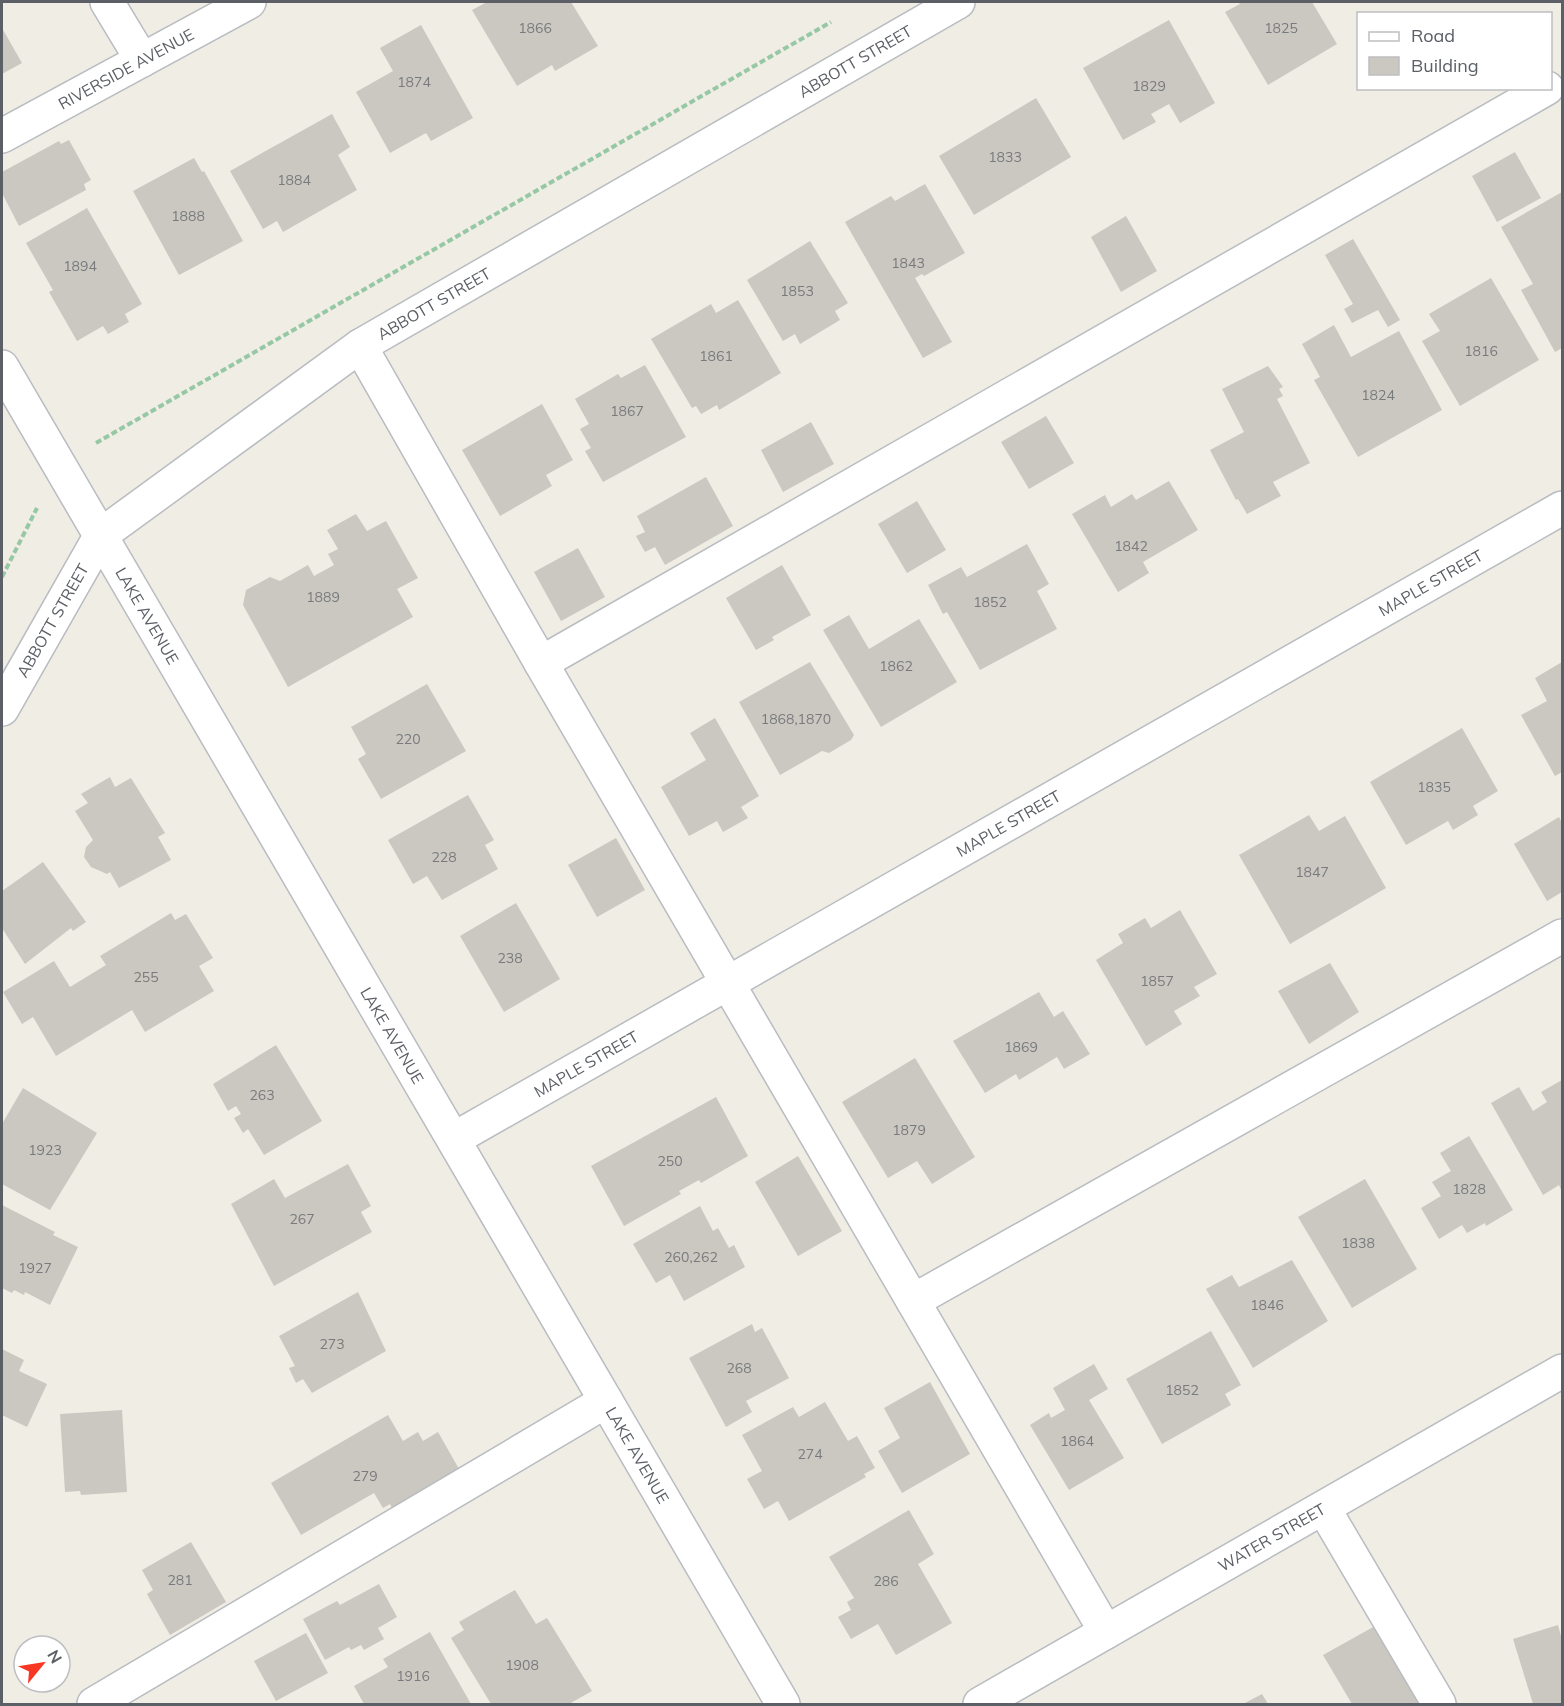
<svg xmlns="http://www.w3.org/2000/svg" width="1564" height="1706" font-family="Mulish,sans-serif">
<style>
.building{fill:#cbc8c1}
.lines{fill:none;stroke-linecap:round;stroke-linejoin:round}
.minor-casing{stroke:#b9bcc1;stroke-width:36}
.path{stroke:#96c8a5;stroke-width:4;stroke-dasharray:6 3;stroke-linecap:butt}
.minor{stroke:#fff;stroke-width:33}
.labels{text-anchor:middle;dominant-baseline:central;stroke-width:6;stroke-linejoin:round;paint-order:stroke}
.number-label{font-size:14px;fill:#787a7d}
.street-label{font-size:16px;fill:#5c6066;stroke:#fff}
</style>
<rect width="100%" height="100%" fill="#f0ede4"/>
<g class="building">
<polygon points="487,2 571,2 598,46 555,71 552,65 517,86 472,10"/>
<polygon points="1238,2 1312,2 1337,44 1268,85 1225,12 1240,4"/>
<polygon points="1169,20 1215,103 1180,123 1169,104 1151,114 1156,122 1123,140 1083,68"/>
<polygon points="421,25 473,118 431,141 426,133 390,153 356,92 393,71 380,48"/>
<polygon points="2,28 22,63 2,74"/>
<polygon points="1036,98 1071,157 974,215 939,156"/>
<polygon points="332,114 350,147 338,155 357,190 283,232 277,221 263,229 230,171"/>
<polygon points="69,140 91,180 84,184 86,190 19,226 2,193 2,172 59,141 61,144"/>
<polygon points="1515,152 1541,198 1497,222 1472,176"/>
<polygon points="194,158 202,172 204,171 243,241 179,275 133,191"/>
<polygon points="925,184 965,253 924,276 922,274 915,278 952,342 923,358 845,222 891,196 895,201"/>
<polygon points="1562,192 1562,348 1555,352 1521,290 1533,284 1501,227"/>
<polygon points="87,208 142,304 125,314 129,322 108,334 103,326 77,341 49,292 53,290 26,243"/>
<polygon points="1126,216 1157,271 1121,292 1091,237"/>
<polygon points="1353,239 1400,320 1388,327 1378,310 1352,323 1344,309 1353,304 1325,255"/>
<polygon points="810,241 848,303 835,311 840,320 800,344 795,334 783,341 747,280"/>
<polygon points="1491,278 1539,360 1460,406 1422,341 1440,331 1429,314"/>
<polygon points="738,300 781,373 719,410 717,405 701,414 696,406 692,408 651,339 711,304 716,313"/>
<polygon points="1334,325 1351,357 1399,331 1442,410 1358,457 1314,380 1320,377 1302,344"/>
<polygon points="645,365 686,437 603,482 585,451 591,448 580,429 589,424 575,399 618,374 621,378"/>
<polygon points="1268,366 1283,387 1279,389 1283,396 1277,399 1310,463 1273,482 1281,496 1247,514 1238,499 1236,500 1210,450 1244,432 1222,389"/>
<polygon points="542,404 573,460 546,475 552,486 500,516 462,450"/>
<polygon points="1046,416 1074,463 1029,489 1001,442"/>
<polygon points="811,422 834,464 783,492 761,450"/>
<polygon points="706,477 733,526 665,565 655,547 645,552 636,536 645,532 637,516"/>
<polygon points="1169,481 1198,530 1143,562 1149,573 1118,592 1072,514 1105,495 1111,507 1132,494 1136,500"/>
<polygon points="917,501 946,550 907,573 878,524"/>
<polygon points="356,514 367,531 386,521 418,578 397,589 413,617 288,687 243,605 246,590 270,577 280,581 308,565 314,576 334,565 328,554 338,549 327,530"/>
<polygon points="1027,544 1049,584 1037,591 1057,629 980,670 947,612 943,614 928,585 961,567 967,577"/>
<polygon points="578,548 605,597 561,621 534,572"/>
<polygon points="782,565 811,615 772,637 774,640 756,650 726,598"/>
<polygon points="849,615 869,649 919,619 957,682 881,727 823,630"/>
<polygon points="810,662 854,735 851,740 829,753 822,751 780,775 739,702"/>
<polygon points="1562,662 1562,772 1555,776 1521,715 1547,701 1535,678"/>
<polygon points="427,684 466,751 381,799 358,759 366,754 351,727"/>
<polygon points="715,718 759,796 741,807 748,818 723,832 717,821 689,836 661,787 706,760 690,733"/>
<polygon points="1462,728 1498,791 1473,806 1478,815 1453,830 1448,821 1406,845 1370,782"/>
<polygon points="110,777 115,787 131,778 165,833 158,837 171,860 119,888 110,872 107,874 91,867 84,857 86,847 93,840 75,811 88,803 81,794"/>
<polygon points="468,795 494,840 485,845 498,869 442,900 427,876 413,884 388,840"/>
<polygon points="1309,815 1319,831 1345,816 1386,888 1290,944 1239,855"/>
<polygon points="1559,817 1562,823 1562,892 1547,901 1514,844"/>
<polygon points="616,838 645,890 597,917 568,865"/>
<polygon points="43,862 86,922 73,931 71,928 25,964 2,928 2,891"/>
<polygon points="516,903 560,979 504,1012 460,936"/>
<polygon points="1180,910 1217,974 1194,987 1200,996 1174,1011 1182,1024 1146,1046 1096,960 1123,943 1118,934 1145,918 1151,928"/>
<polygon points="171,913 175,920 186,914 213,958 199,966 214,991 145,1032 132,1010 56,1056 33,1017 22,1024 3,992 54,961 70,987 106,965 100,956"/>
<polygon points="1330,963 1359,1012 1309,1044 1278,991"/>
<polygon points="1039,992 1054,1017 1063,1011 1090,1054 1064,1069 1057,1057 1019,1080 1016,1074 985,1093 953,1041"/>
<polygon points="276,1045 322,1121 264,1155 248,1129 243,1133 234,1118 241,1114 236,1106 228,1111 213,1084"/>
<polygon points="915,1058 975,1157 932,1184 917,1161 888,1178 842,1102"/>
<polygon points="1562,1080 1562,1192 1559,1185 1543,1195 1491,1103 1519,1087 1533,1111 1547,1102 1541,1092"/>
<polygon points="23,1088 97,1133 50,1210 2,1184 2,1124"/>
<polygon points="716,1097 748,1156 701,1183 699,1180 679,1191 681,1194 624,1226 591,1166"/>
<polygon points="1469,1136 1513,1210 1486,1226 1485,1223 1467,1233 1462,1225 1439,1239 1421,1208 1441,1196 1432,1182 1451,1171 1440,1153"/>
<polygon points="798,1156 842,1231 798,1256 755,1182"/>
<polygon points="348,1164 371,1206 361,1212 372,1232 274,1286 231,1204 274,1179 285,1198"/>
<polygon points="1365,1179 1417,1269 1352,1308 1298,1217"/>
<polygon points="2,1205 55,1232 53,1235 78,1247 50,1305 25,1292 24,1295 14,1290 12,1293 2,1288"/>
<polygon points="700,1206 713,1231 718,1228 729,1248 734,1245 745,1267 684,1301 670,1275 656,1283 633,1244"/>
<polygon points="1292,1260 1328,1321 1253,1368 1206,1289 1232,1275 1239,1287"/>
<polygon points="358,1292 386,1351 312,1393 303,1379 296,1383 289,1368 295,1366 279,1336"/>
<polygon points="752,1324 755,1332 762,1328 789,1378 746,1401 752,1412 726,1427 689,1358"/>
<polygon points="1211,1331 1241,1385 1225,1394 1231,1405 1162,1444 1126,1379"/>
<polygon points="2,1349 24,1360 19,1371 47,1384 27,1427 2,1415"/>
<polygon points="1094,1364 1108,1389 1089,1400 1124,1458 1069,1490 1030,1425 1049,1413 1051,1418 1065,1410 1053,1388"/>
<polygon points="930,1382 970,1454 902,1493 878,1451 900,1438 884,1408"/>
<polygon points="825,1402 848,1441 857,1436 875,1468 864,1474 866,1477 789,1521 778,1501 764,1509 747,1479 762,1471 742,1435 793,1407 799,1417"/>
<polygon points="122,1410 127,1492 81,1495 80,1491 65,1492 60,1414"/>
<polygon points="388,1415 403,1441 418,1432 423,1441 438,1432 459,1469 392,1508 390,1504 383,1508 374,1493 301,1535 271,1483"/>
<polygon points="909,1510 934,1554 918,1564 952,1623 896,1655 878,1624 851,1639 838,1617 851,1610 847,1602 854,1598 829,1557"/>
<polygon points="191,1542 226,1602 170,1635 147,1594 153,1590 142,1570"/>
<polygon points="379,1584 397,1617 378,1628 384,1639 364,1650 361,1645 351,1650 349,1647 325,1660 303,1619 337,1601 340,1605"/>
<polygon points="515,1590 536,1624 547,1618 592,1691 569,1704 491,1704 451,1638 464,1630 459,1622"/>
<polygon points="1558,1625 1562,1640 1562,1704 1533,1704 1513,1639"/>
<polygon points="1375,1626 1421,1704 1352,1704 1323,1655"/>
<polygon points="430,1632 471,1704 364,1704 354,1686 388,1667 383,1659"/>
<polygon points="306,1633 328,1673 276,1701 254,1661"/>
<polygon points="1262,1694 1268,1704 1243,1704"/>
</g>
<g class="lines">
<defs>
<g id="minor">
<polyline points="107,2 142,60"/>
<path id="s1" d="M2,136L249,2"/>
<polyline points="360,346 541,663 1106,1632"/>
<path id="s2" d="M2,367L783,1704"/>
<polyline points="541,663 1547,88"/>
<path id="s3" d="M2,709L101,535L360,346L958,2"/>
<path id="s4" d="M454,1139L1562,508"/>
<polyline points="913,1301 1562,936"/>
<polyline points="1324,1509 1439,1704"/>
<polyline points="94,1704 606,1401"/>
<path id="s5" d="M980,1704L1562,1371"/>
</g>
</defs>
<use href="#minor" class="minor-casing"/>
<g class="path">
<polyline points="96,443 831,22"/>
<polyline points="2,577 37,508"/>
</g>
<use href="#minor" class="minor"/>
</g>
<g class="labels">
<g class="number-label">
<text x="535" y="28">1866</text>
<text x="1281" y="28">1825</text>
<text x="414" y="82">1874</text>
<text x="1149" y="86">1829</text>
<text x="1005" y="157">1833</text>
<text x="294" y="180">1884</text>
<text x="188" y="216">1888</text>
<text x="908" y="263">1843</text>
<text x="80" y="266">1894</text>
<text x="797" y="291">1853</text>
<text x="1481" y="351">1816</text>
<text x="716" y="356">1861</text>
<text x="1378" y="395">1824</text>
<text x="627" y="411">1867</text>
<text x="1131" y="546">1842</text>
<text x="323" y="597">1889</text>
<text x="990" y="602">1852</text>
<text x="896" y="666">1862</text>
<text x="796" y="719">1868,1870</text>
<text x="408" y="739">220</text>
<text x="1434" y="787">1835</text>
<text x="444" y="857">228</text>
<text x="1312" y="872">1847</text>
<text x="510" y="958">238</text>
<text x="146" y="977">255</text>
<text x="1157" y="981">1857</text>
<text x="1021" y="1047">1869</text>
<text x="262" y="1095">263</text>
<text x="909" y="1130">1879</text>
<text x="45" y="1150">1923</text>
<text x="670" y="1161">250</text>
<text x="1469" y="1189">1828</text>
<text x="302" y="1219">267</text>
<text x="1358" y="1243">1838</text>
<text x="691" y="1257">260,262</text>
<text x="35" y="1268">1927</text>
<text x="1267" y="1305">1846</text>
<text x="332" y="1344">273</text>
<text x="739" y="1368">268</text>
<text x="1182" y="1390">1852</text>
<text x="1077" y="1441">1864</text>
<text x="810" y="1454">274</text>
<text x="365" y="1476">279</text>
<text x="180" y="1580">281</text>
<text x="886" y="1581">286</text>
<text x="522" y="1665">1908</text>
<text x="413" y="1676">1916</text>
</g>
<g class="street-label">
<text stroke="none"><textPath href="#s3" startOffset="1092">ABBOTT STREET</textPath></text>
<text stroke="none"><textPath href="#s1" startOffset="141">RIVERSIDE AVENUE</textPath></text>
<text stroke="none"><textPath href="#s3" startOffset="606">ABBOTT STREET</textPath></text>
<text stroke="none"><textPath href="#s4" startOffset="1124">MAPLE STREET</textPath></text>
<text stroke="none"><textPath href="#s2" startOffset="288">LAKE AVENUE</textPath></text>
<text stroke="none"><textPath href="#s3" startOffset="102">ABBOTT STREET</textPath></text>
<text stroke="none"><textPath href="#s4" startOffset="638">MAPLE STREET</textPath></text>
<text stroke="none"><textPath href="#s2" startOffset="774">LAKE AVENUE</textPath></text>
<text stroke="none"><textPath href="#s4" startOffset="152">MAPLE STREET</textPath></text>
<text stroke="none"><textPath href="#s2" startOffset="1260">LAKE AVENUE</textPath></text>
<text stroke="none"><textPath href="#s5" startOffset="336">WATER STREET</textPath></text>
</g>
</g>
<rect width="1564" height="1706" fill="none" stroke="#5c6066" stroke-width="6"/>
<rect x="1357" y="12" width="195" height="78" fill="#ffffff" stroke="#bebfc2" stroke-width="1.5"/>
<rect x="1369" y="32" width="30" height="9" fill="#ffffff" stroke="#bebfc2" stroke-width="1.5"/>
<text x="1411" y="42" font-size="18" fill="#5c6066">Road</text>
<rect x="1369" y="57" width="30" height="18" fill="#cbc8c1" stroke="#bebfc2" stroke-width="1.5"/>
<text x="1411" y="72" font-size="18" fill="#5c6066">Building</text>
<g transform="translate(42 1664) rotate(60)"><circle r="28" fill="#ffffff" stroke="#bebfc2" stroke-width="1.5"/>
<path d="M0-4.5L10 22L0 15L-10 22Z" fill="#f73723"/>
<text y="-9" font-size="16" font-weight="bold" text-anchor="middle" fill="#5c6066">N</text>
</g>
</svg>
